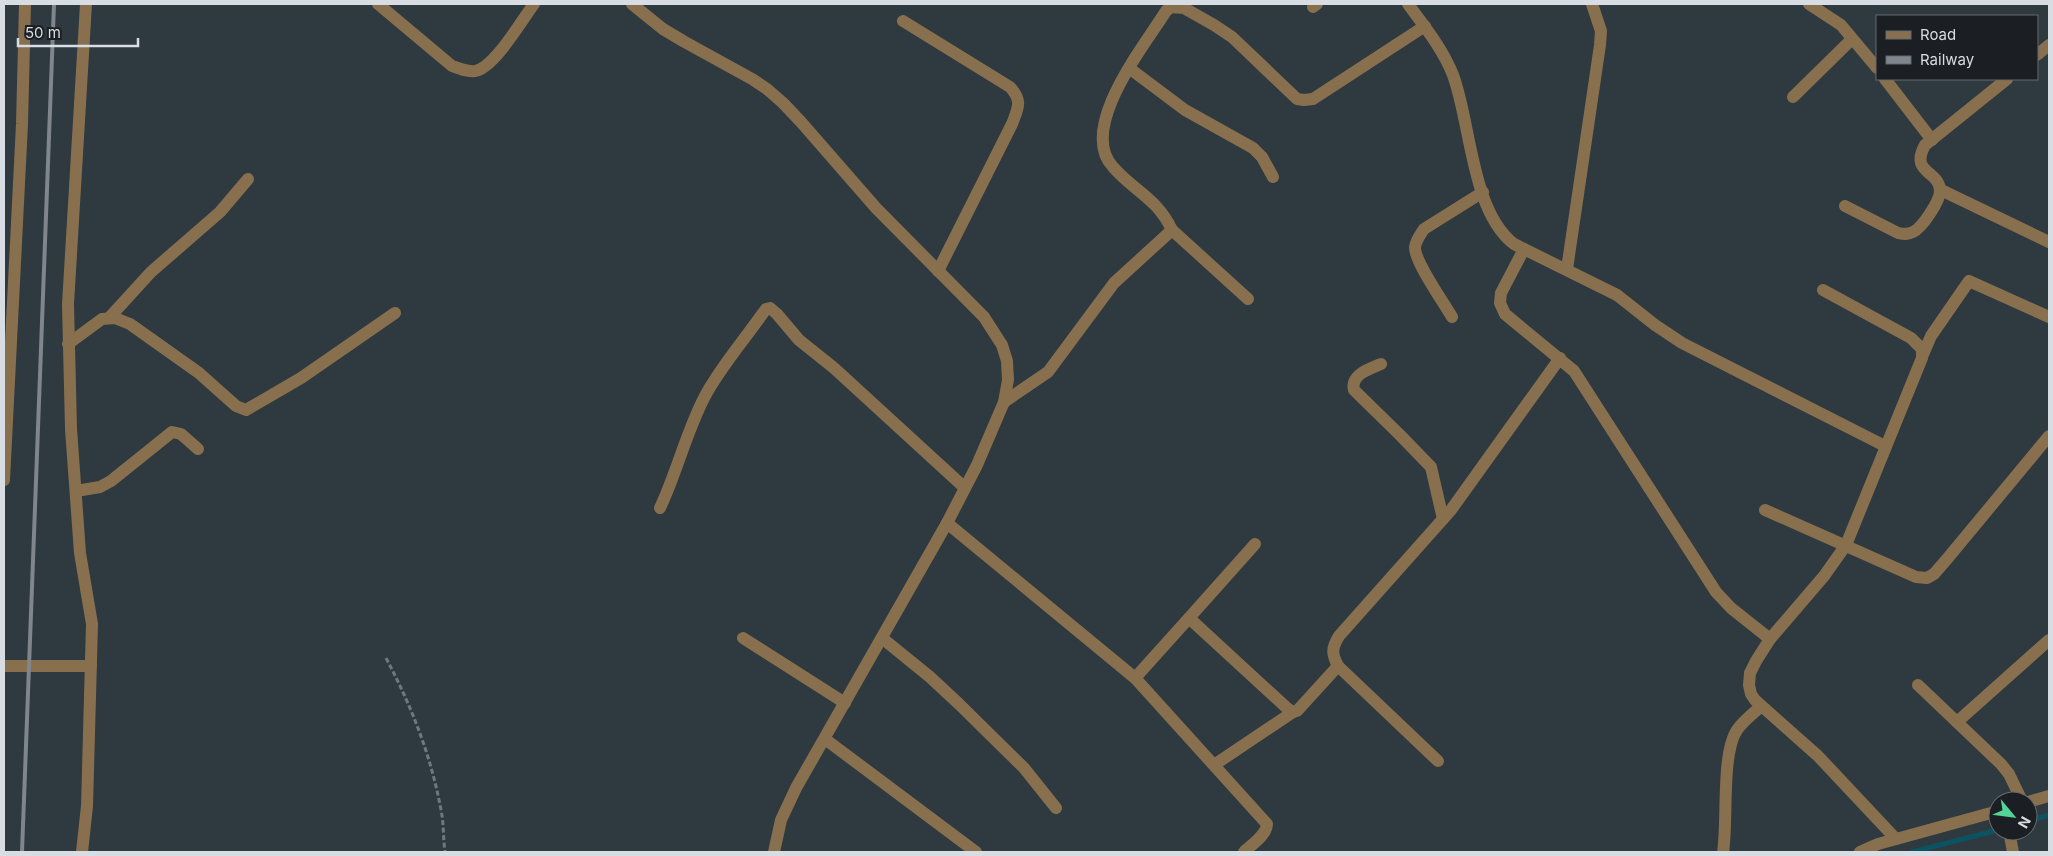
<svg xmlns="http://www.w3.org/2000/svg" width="2053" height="856" font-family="Inter,sans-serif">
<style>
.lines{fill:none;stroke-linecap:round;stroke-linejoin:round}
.stream{stroke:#0c5362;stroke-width:5}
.path{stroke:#70787f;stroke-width:3;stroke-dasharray:5 2.5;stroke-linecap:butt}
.minor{stroke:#88704e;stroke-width:12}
.rail{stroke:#7f878d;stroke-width:4}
</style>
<rect width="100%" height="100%" fill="#2f3940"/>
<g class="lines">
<g class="stream">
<polyline points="2028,821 2049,815"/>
<polyline points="1912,852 1998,830"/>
</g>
<path class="path" d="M386,658C412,707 431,756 441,810C444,824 443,838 445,852"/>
<g class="minor">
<path d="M378,4L452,66C460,69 467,72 475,71C494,68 522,20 534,4"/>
<polyline points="632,4 663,29 683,41 752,79 767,89 783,103 801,122 876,208 984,317 1002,345 1007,361 1008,380 1004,402 977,465 947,523 796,788 781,820 774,852"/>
<path d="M1408,4C1424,26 1443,49 1453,75C1471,123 1471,211 1514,244L1617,295L1655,325L1682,343L1885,446"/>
<polyline points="1809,4 1841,25 1877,68"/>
<polyline points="1313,7 1317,4"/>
<path d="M903,21L1010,87C1023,101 1018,108 1012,124L938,271"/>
<polyline points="2037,55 2049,45"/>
<polyline points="1129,68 1185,110 1253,148 1262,157 1273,177"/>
<polyline points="1885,79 1932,140"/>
<polyline points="1793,97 1852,39"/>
<polyline points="1941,190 2049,242"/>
<path d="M1845,206L1898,233C1903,234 1907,235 1913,232C1922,228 1940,201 1940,191C1940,170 1909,174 1925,145L2007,79"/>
<path d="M1172,230C1157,198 1135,192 1113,167C1077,128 1145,45 1166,11L1171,7L1184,8L1214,25L1232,37L1297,99L1304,100L1313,99L1425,26"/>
<polyline points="1524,249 1501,293 1500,303 1505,314 1574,371 1716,592 1731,608 1770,639"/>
<polyline points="1567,269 1600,45 1601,31 1592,4"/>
<polyline points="1823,290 1911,338 1922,349 1922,358 1846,545 1824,576 1770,639 1756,661 1750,673 1749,685 1751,694 1755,700 1818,756 1896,839"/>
<path d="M1452,317C1444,303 1414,261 1415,247C1416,240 1420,235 1424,229L1483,192"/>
<polyline points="109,318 151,272 220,212 248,179"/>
<polyline points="68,344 102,319 115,318 130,324 199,373 236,406 246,410 301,378 395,313"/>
<polyline points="1922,357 1931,336 1969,281 2049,317"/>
<path d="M1381,364C1369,369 1350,375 1354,390L1400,435L1431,467L1443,519"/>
<polyline points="1004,402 1048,372 1114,283 1172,230 1248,299"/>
<polyline points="4,480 22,124 25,4"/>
<polyline points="76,491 100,487 111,481 172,432 181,434 198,449"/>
<path d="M660,508C677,472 686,433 704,398C718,370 745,339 763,313L766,309L770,308L777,314L799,340L834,368L965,488"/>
<polyline points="1765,510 1916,577 1927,578 1934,574 1947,559 2049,436"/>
<polyline points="947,523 1135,678 1189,618 1288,709 1293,712 1297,711 1338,666"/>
<polyline points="1189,618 1255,544"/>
<polyline points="743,638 845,703"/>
<polyline points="882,638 930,677 959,704 1024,768 1056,808"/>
<polyline points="4,666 91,666"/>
<path d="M1135,678L1267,824C1267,835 1251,845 1244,852"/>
<polyline points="1918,685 2001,764 2009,774 2022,801"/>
<polyline points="1957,722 2049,640"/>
<polyline points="825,739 976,852"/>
<path d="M1438,761L1338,666C1332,654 1331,649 1339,636L1451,510L1560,358"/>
<polyline points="1214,765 1293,712"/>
<polyline points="2028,802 2049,796"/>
<polyline points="2009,831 2013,852"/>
<polyline points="82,852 87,806 92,624 80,553 71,429 68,304 86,4"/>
<path d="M1723,852C1728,822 1721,754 1737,730C1743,721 1753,714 1761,706"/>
<polyline points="1860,852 1878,844 1998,811"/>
</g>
<polyline class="rail" points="22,852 54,4"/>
</g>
<rect width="2053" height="856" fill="none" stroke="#d7dde2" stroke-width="10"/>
<rect x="1876" y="15" width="162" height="65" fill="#1b1f23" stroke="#666b6f"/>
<rect x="1886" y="31" width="25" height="8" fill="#88704e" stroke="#666b6f"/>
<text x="1920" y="40" font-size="15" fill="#d7dde2">Road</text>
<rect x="1886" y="56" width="25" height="8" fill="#7f878d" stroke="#666b6f"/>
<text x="1920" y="65" font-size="15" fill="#d7dde2">Railway</text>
<g transform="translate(2013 816) rotate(119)"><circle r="24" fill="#1b1f23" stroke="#666b6f"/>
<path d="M0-4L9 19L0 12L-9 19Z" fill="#54d396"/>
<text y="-8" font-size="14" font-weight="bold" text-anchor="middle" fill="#d7dde2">N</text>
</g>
<path d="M18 38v8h120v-8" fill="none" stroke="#d7dde2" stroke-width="2.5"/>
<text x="25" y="38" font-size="15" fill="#d7dde2" stroke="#1b1f23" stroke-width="4" paint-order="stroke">50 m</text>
</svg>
